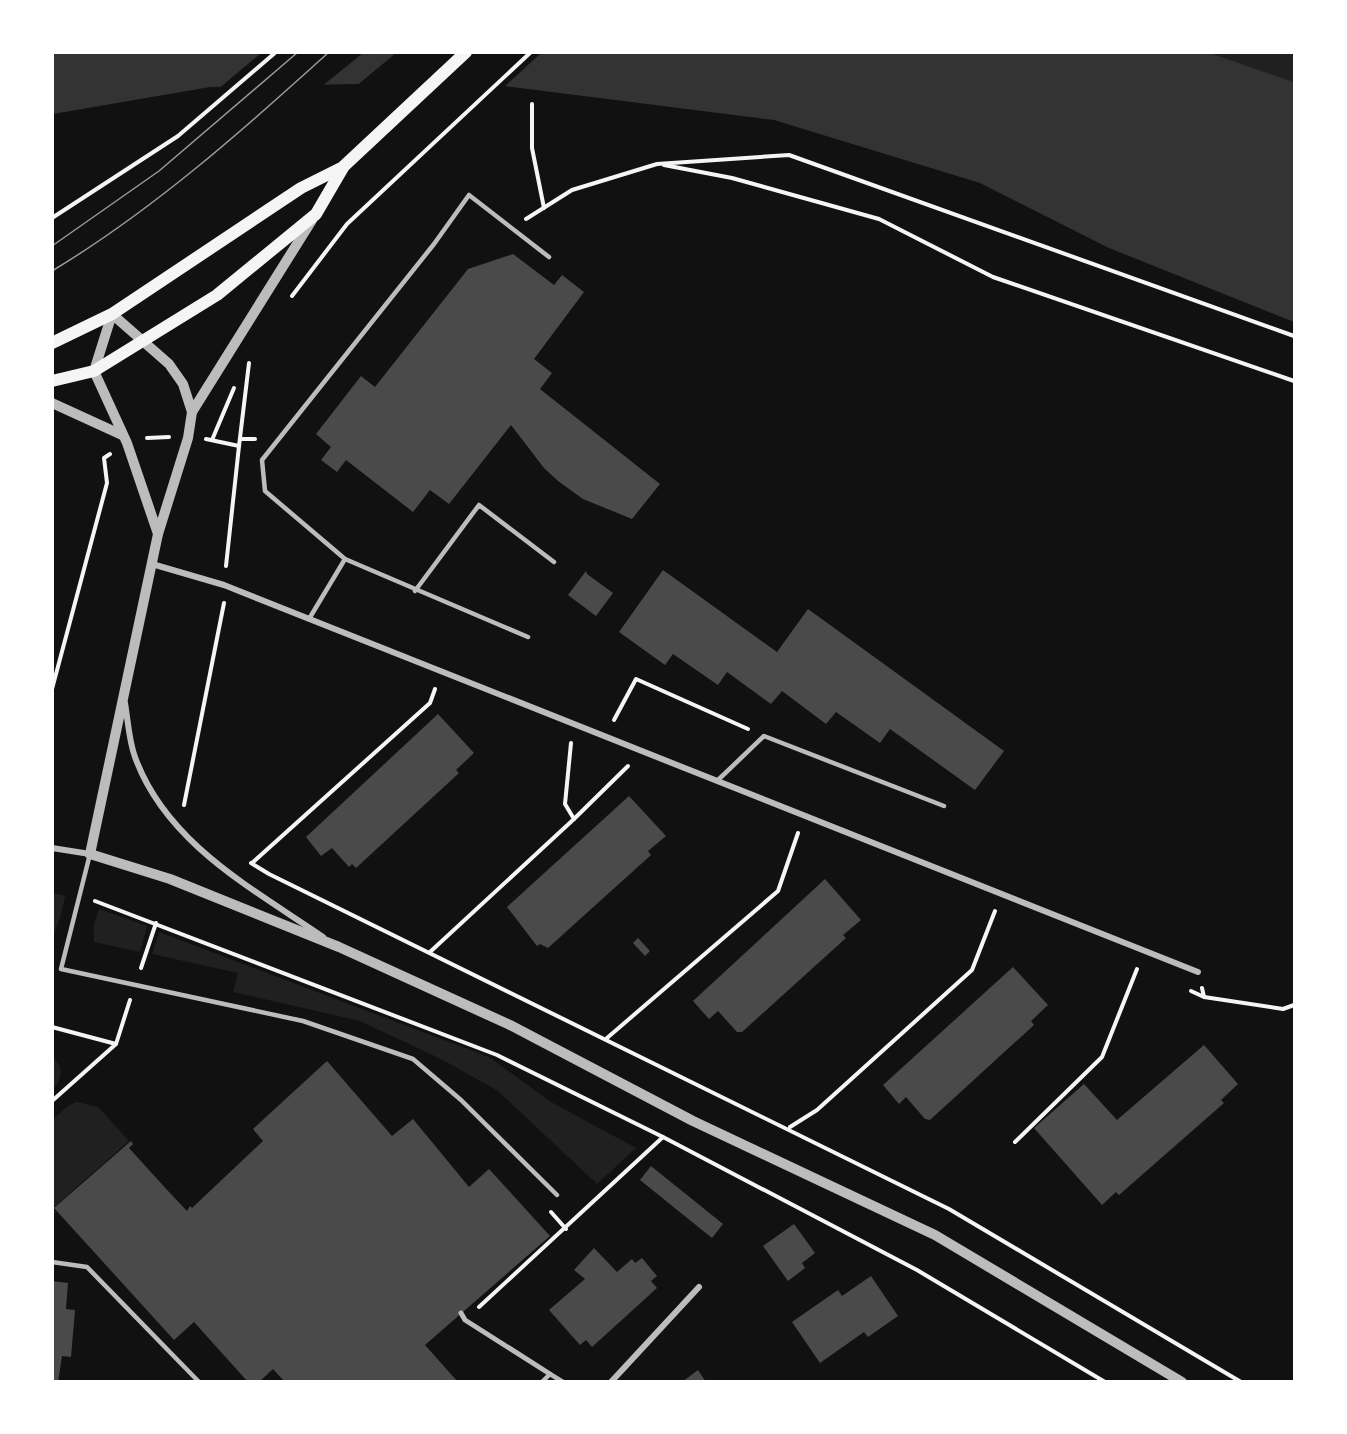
<svg xmlns="http://www.w3.org/2000/svg" width="1347" height="1434" font-family="Montserrat,sans-serif">
<style>
.green{fill:#202020}
.water{fill:#333}
.pier{fill:#111}
.building{fill:#4a4a4a}
.lines{fill:none;stroke-linecap:round;stroke-linejoin:round}
.path{stroke:#f5f5f5;stroke-width:4}
.service{stroke:#bcbcbc;stroke-width:4.5}
.pedestrian{stroke:#bcbcbc;stroke-width:5}
.minor{stroke:#bcbcbc;stroke-width:6}
.tertiary{stroke:#bcbcbc;stroke-width:10}
.secondary{stroke:#f5f5f5;stroke-width:12}
.tram{stroke:#9a9a9a;stroke-width:1.5}
</style>
<rect width="100%" height="100%" fill="#111"/>
<g class="green">
<polygon points="1210,53 1294,53 1294,82"/>
<polygon points="53,893 65,896 61,915 53,936"/>
<polygon points="99,909 147,926 140,952 94,942 94,925"/>
<polygon points="159,932 489,1057 551,1102 636,1148 597,1184 498,1091 443,1060 360,1021 233,992 238,973 152,954"/>
<path d="M52,1056C64,1068 63,1077 53,1090Z"/>
<polygon points="77,1102 98,1107 129,1141 53,1208 56,1212 53,1214 53,1119 69,1105"/>
</g>
<polygon class="water" points="53,53 1210,53 1294,82 1294,322 1109,248 980,183 774,120 505,86 355,84 210,87 53,114"/>
<g class="pier">
<polygon points="261,53 363,53 321,87 217,90"/>
<polygon points="396,53 541,53 502,89 355,87"/>
</g>
<g class="building">
<polygon points="513,254 554,285 562,275 584,292 534,359 552,373 540,389 660,484 632,519 583,499 558,481 544,468 511,425 449,504 430,490 413,512 346,460 337,472 321,460 331,447 316,434 361,376 375,387 468,269"/>
<polygon points="663,570 777,652 808,609 1004,751 975,790 890,729 880,743 836,712 826,724 782,691 771,704 727,672 718,685 673,654 665,665 619,632"/>
<polygon points="586,571 587,574 613,593 596,616 568,595"/>
<polygon points="438,714 474,753 456,770 459,773 356,868 352,864 349,867 332,848 321,856 306,837"/>
<polygon points="629,796 666,836 648,851 651,855 548,948 540,944 537,946 507,907"/>
<polygon points="825,879 861,920 843,935 846,938 742,1032 737,1032 718,1011 709,1019 693,1001"/>
<polygon points="638,938 650,951 645,956 633,943"/>
<polygon points="1013,967 1048,1005 1031,1021 1034,1025 930,1120 925,1119 906,1097 899,1104 883,1085"/>
<polygon points="1204,1045 1238,1084 1221,1100 1224,1103 1119,1195 1116,1192 1102,1205 1034,1128 1084,1084 1117,1120"/>
<polygon points="327,1061 392,1136 413,1119 469,1187 489,1169 550,1236 425,1345 458,1382 285,1382 273,1369 259,1382 248,1382 194,1322 174,1340 54,1208 131,1141 133,1144 129,1148 169,1192 187,1211 190,1206 192,1208 263,1141 253,1129"/>
<polygon points="651,1166 723,1224 712,1238 640,1180"/>
<polygon points="794,1224 815,1253 802,1263 805,1268 788,1281 763,1246"/>
<polygon points="594,1248 617,1272 632,1259 635,1263 642,1258 657,1276 651,1281 657,1288 592,1347 586,1340 580,1345 549,1310 585,1279 574,1270"/>
<polygon points="871,1276 898,1316 868,1337 864,1332 820,1363 792,1322 838,1290 842,1296"/>
<polygon points="52,1281 68,1283 66,1309 75,1310 71,1357 62,1356 58,1382 52,1382"/>
<polygon points="698,1370 706,1382 682,1382"/>
</g>
<g class="lines">
<g class="path">
<polyline points="532,104 532,148 544,208"/>
<polyline points="664,165 732,178 879,219 993,277 1294,381"/>
<polyline points="52,218 178,136 276,52"/>
<polyline points="526,219 572,190 657,164 789,155 1294,336"/>
<polyline points="292,296 347,224 531,52"/>
<polyline points="147,438 169,437"/>
<polyline points="206,439 239,446 226,566"/>
<polyline points="240,439 255,439"/>
<polyline points="212,440 234,388"/>
<polyline points="239,446 249,363"/>
<polyline points="52,689 107,483 104,458 110,454"/>
<polyline points="614,720 636,679 748,729"/>
<polyline points="184,805 224,603"/>
<polyline points="574,819 628,766"/>
<polyline points="251,863 269,874 949,1209 1241,1382"/>
<polyline points="252,863 430,703 435,689"/>
<polyline points="95,901 497,1055 663,1137 917,1270 1105,1382"/>
<polyline points="430,952 574,819 565,804 571,743"/>
<polyline points="141,968 156,923"/>
<polyline points="1202,988 1204,997 1283,1009 1294,1005"/>
<polyline points="1191,991 1204,997"/>
<polyline points="52,1027 116,1044 52,1101"/>
<polyline points="607,1038 778,891 798,833"/>
<polyline points="116,1044 130,1000"/>
<polyline points="790,1127 817,1110 972,970 995,911"/>
<polyline points="1015,1142 1102,1057 1137,969"/>
<polyline points="551,1212 566,1229"/>
<polyline points="479,1307 663,1137"/>
</g>
<g class="service">
<polyline points="345,559 528,637"/>
<polyline points="415,591 479,505 554,562"/>
<polyline points="309,619 345,559 265,491 262,460 434,244 469,195 549,257"/>
<polyline points="717,781 764,736 944,806"/>
<polyline points="90,854 61,969 303,1021 413,1059 461,1100 557,1195"/>
<polyline points="52,1262 87,1267 199,1382"/>
<polyline points="542,1382 550,1374 563,1382"/>
</g>
<polyline class="pedestrian" points="461,1313 465,1320 550,1374"/>
<g class="minor">
<polyline points="152,564 224,585 1198,972"/>
<path d="M125,703C128,721 129,741 135,757C166,843 252,888 323,937"/>
<polyline points="52,848 90,854"/>
<polyline points="611,1382 699,1287"/>
</g>
<g class="tertiary">
<polyline points="312,220 192,412 188,438 158,534 90,854 170,879 339,947 510,1025 693,1121 935,1235 1182,1382"/>
<polyline points="52,403 122,435"/>
<polyline points="158,534 127,443 94,371 112,314 169,364 183,384 192,412"/>
</g>
<g class="secondary">
<polyline points="52,343 112,314 301,188 343,167"/>
<polyline points="52,381 94,371 217,295 316,214 344,166 466,52"/>
</g>
<g class="tram">
<polyline points="52,246 159,171 298,52"/>
<path d="M52,271C153,210 242,131 329,52"/>
</g>
</g>
<rect width="1347" height="1434" fill="none" stroke="#ffffff" stroke-width="108"/>
</svg>
